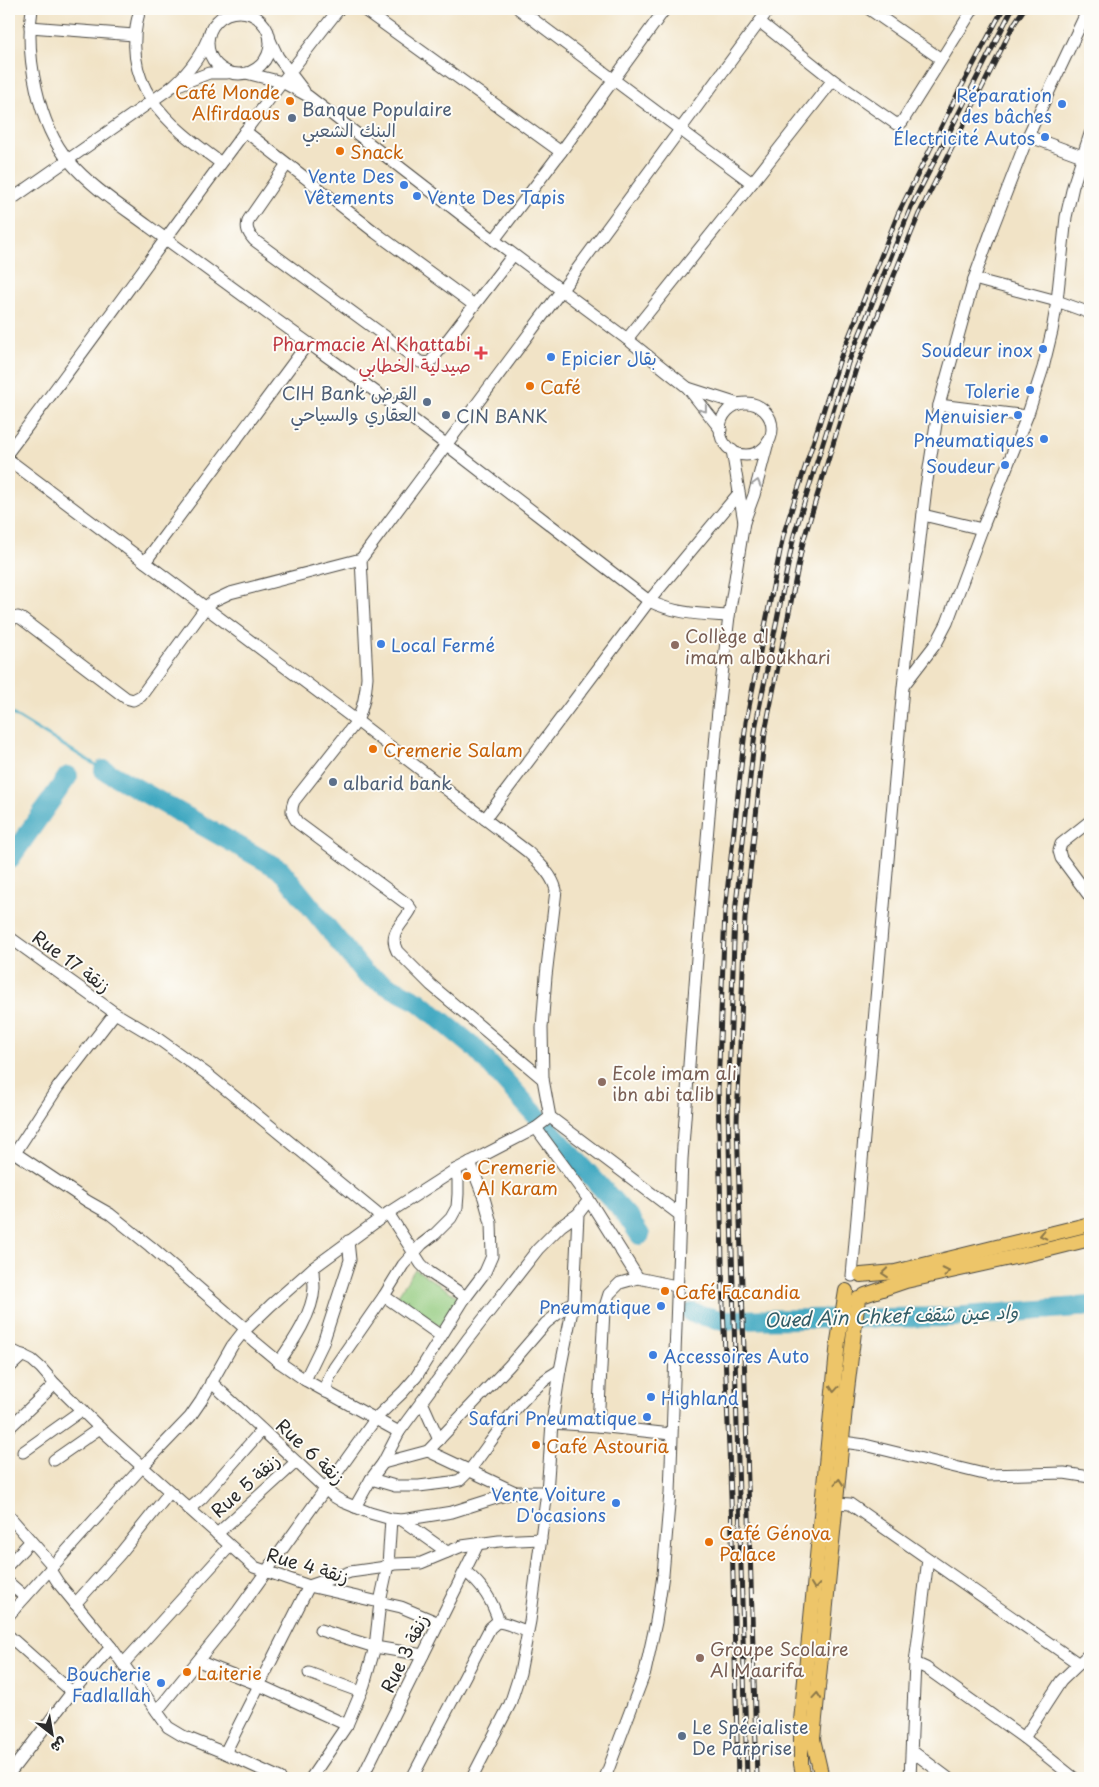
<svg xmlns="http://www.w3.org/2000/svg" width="1099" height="1787" font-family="'Playpen Sans','Playpen Sans Arabic',sans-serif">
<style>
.green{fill:#92ca7e;stroke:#5e7a54}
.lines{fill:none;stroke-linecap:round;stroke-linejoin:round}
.stream{stroke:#40a8c1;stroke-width:3}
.river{stroke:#40a8c1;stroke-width:20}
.minor-casing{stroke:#494742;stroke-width:13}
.major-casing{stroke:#494742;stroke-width:16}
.minor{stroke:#fff;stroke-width:11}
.major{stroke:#edc569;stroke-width:14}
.rail-casing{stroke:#2b2b2b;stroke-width:5}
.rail{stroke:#fdfcf7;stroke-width:3;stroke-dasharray:9;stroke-linecap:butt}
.oneway{stroke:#a0a0a0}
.oneway2{stroke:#8c784a}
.food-dot{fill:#e8710a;stroke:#fdfcf7;stroke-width:2}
.shop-dot{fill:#3f7fe0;stroke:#fdfcf7;stroke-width:2}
.service-dot{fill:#5c6f8a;stroke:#fdfcf7;stroke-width:2}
.health-dot{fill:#e0444e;stroke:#fdfcf7;stroke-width:2}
.education-dot{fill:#8d6e63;stroke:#fdfcf7;stroke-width:2}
.labels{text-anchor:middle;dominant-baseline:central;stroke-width:4;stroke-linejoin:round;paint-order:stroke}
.food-label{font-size:18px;fill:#c56008;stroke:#fdfcf7;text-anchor:start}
.shop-label{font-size:18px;fill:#366cbe;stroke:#fdfcf7;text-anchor:end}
.service-label{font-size:18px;fill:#4e5e75;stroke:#fdfcf7;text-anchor:start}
.health-label{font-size:18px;fill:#be3a42;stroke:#fdfcf7;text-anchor:end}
.education-label{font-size:18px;fill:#785e54;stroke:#fdfcf7;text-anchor:start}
.street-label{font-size:18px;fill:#2b2b2b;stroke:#fdfcf7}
.water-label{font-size:19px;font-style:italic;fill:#335d67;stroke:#fdfcf7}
</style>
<rect width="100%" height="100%" fill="#fdfcf7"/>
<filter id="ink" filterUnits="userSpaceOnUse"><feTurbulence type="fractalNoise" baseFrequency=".02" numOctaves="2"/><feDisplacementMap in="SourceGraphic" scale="10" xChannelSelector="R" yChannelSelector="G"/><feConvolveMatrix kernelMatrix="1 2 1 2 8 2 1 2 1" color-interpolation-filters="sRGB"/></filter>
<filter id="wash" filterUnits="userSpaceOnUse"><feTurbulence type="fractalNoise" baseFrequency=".0096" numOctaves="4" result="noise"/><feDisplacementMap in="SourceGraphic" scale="20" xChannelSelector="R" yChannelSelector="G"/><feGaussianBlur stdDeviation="1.12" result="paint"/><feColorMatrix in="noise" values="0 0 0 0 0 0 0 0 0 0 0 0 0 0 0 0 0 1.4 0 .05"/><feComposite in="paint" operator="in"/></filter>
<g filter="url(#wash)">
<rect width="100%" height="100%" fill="#f1e3c6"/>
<polygon class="green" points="415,1269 460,1298 441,1327 396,1298"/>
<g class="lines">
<polyline class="stream" points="9,712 104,770"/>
<g class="river">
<polyline points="104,770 281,870 365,974 419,1002 475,1048 627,1216 640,1235"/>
<polyline points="9,860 68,776"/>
<polyline points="692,1313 721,1320 953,1317 1090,1306"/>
</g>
</g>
</g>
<g filter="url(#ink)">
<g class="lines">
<defs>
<g id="minor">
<path d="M32,9C25,55 38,125 69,161C91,187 121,206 148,226C189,256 230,286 271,316C330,359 390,401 448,446C515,497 582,550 649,601C676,614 699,614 729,616"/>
<path d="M140,9C118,85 166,123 221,163"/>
<polyline points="363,9 561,152"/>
<polyline points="519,9 752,183"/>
<polyline points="869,9 941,59"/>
<circle cx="239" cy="43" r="31"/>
<polyline points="760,22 833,80 896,124 902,122 973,9"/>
<polyline points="30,27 134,35"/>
<polyline points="270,40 278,57 304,91"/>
<polyline points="246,73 282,82 308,96 494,240 627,339 688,388 721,430"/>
<polyline points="178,85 209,73 227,73"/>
<polyline points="245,131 376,233 474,305"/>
<polyline points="1028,136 1082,156"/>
<path d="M287,164L249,219C245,227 248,233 254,240L420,362L429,363L432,360L513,255"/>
<path d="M9,201L169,89C187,75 199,59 208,38"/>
<polyline points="494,240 561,152 665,9"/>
<polyline points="974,279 1057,301 1090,313"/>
<polyline points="627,339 752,183 833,80"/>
<polyline points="688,388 738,404"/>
<circle cx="746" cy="429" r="26"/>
<polyline points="939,405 1027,416"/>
<polyline points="732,450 744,522"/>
<path d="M9,451C120,304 225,153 339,9"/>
<path d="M9,460L357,721L528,852C539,863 552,874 556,890L546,976L542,1028L543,1079L550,1117L680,1215"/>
<polyline points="923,515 982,529"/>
<path d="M361,559L367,677C366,693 364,706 357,721L294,801C290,811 292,815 298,823L407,904L411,909L410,911C402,925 388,933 397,951L431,985L543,1079"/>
<polyline points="145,562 308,343"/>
<polyline points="9,623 13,618 18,617 22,619 126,698 133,700 141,696 206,607 213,601 230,593 361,559 561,291 769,9"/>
<polyline points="904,685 937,642 947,623 982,529 1028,414 1043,368 1052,331 1057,301 1066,217 1073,186 1090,134"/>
<polyline points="485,819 649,601 739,493"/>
<polyline points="1090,821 1061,844 1059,851 1061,858 1090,897"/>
<polyline points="9,937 115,1013"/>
<polyline points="536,1128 589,1200 638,1278"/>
<polyline points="388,1213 421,1264 429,1272 466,1297"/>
<polyline points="852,1276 903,687 926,487 939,405 974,279 992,229 1028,136 1088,9"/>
<polyline points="384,1296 441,1336"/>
<polyline points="246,1329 150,1246 110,1214 87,1201 15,1153 58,1087 115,1013 157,1038 207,1074 381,1217"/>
<polyline points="243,1332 279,1362 305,1380 399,1432"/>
<polyline points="9,1349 32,1360 41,1368 55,1384 107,1435 254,1567 309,1586 401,1607 439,1623"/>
<path d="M279,1362C293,1342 313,1313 314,1288C314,1282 313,1275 313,1268"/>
<polyline points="9,1368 23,1355"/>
<polyline points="305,1380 323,1343 350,1260 348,1241"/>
<polyline points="211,1382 333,1496 343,1502 370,1513 391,1519 402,1520 452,1512 515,1492 547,1492"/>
<polyline points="326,1392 328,1380 334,1368 384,1296 403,1265 422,1244 435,1234 451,1218 457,1207 458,1194 458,1179 455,1170"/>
<polyline points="422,1402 439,1440"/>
<polyline points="552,1423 598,1426"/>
<polyline points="9,1428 55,1384"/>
<polyline points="671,1434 598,1426 604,1310 609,1294 620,1283 638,1278 676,1286"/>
<polyline points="843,1442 865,1445 988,1475 1064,1473 1090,1477"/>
<polyline points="428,1451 515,1492"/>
<polyline points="23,1452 82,1410"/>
<polyline points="54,1460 100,1428"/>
<polyline points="383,1463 428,1451 509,1366 546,1323 574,1301"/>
<path d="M371,1479L395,1486H419L451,1482L460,1480L469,1471C496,1436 521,1392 560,1370"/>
<polyline points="837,1503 850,1504 1079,1664"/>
<polyline points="355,1507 371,1479 383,1463 399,1432 467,1340 538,1249 561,1226 578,1214 589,1200"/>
<polyline points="189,1509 202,1498 262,1430"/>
<polyline points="9,1516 53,1566"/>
<polyline points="402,1520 447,1552"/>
<polyline points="217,1534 296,1462"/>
<polyline points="9,1564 30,1542"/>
<polyline points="50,1570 59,1584 111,1647 168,1727 183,1736 225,1753 280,1778"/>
<path d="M465,1571C483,1586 492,1600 499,1622"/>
<polyline points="9,1583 25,1597"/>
<polyline points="75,1604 120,1554 170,1492"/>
<polyline points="9,1615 142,1467 190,1417 201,1401 232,1346 243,1332 271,1305 313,1268 388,1213 455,1170 536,1128 550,1117"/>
<polyline points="320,1630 375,1647 423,1655"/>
<polyline points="9,1636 72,1692"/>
<polyline points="198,1661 259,1685 347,1725"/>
<polyline points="915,1663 928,1559"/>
<polyline points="123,1664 230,1546"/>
<polyline points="309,1673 361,1692"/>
<polyline points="157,1711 238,1611 376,1418 403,1392 416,1377 463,1301 485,1272 492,1256 491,1223 484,1198 470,1162"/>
<polyline points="1024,1738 1061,1681 1090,1653"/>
<polyline points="912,1751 948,1778"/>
<polyline points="225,1753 309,1586 350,1572 379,1568 395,1564 421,1563 462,1546 499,1541 541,1539"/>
<polyline points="9,1774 72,1692 111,1647"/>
<polyline points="311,1778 347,1725 364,1685 375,1647 380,1602 388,1565 391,1519"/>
<polyline points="362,1778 478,1544"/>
<path d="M412,1778L490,1628L497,1622C507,1622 517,1629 528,1631"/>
<polyline points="472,1778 510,1704 520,1673 530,1621 547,1492 552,1423 560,1370 574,1301 578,1214"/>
<polyline points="605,1778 645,1672 656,1622 663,1575 670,1493 682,1159 698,944 718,710 729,616 744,522 754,495 768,442"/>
<polyline points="910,1778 915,1663 926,1668 1024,1738 1074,1778"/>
</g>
<g id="major">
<polyline points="861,1275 895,1272 1090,1224"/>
<polyline points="865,1295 906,1281 1046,1250 1090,1239"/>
<polyline points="804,1778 801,1764 801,1721 838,1341 846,1291"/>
<polyline points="822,1778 813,1739 846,1398 858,1299"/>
</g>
</defs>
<use href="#minor" class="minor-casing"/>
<use href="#major" class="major-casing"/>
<use href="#minor" class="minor"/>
<use href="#major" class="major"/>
<defs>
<g id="rail">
<polyline points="738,1778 731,1497 723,1305 718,1090 725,911 746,722 783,536 840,359 898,214 957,95 1003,9"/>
<polyline points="747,1778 728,1110 735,913 756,724 794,535 848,363 911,207 1012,9"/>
<polyline points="757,1778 737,1122 745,918 765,732 803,542 856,369 919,214 1014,24 1024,9"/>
</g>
</defs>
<use href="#rail" class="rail-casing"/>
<use href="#rail" class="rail"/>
</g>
<defs><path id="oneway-chevron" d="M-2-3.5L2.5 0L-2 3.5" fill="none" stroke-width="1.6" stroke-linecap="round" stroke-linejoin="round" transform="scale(1.25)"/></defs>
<g class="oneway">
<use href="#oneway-chevron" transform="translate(704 409) rotate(52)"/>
<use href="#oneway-chevron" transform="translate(757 483) rotate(-74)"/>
</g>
<g class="oneway2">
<use href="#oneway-chevron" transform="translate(1043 1235) rotate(167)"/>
<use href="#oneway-chevron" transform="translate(946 1272) rotate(-12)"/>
<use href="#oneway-chevron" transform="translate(885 1273) rotate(175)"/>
<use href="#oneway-chevron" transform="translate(834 1389) rotate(95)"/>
<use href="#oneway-chevron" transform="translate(839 1482) rotate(-85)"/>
<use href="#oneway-chevron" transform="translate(815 1586) rotate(96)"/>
<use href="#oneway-chevron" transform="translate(817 1696) rotate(-85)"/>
</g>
</g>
<g class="food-dot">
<circle cx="290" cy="101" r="5"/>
<circle cx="340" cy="151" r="5"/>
<circle cx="530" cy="386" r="5"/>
<circle cx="373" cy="749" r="5"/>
<circle cx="467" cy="1176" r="5"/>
<circle cx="665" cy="1291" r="5"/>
<circle cx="536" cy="1445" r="5"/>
<circle cx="709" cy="1542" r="5"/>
<circle cx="187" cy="1672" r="5"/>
</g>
<g class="shop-dot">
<circle cx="1062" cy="104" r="5"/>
<circle cx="1045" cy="137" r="5"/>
<circle cx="404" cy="185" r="5"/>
<circle cx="417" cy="196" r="5"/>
<circle cx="1043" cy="349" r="5"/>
<circle cx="551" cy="357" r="5"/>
<circle cx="1030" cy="390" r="5"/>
<circle cx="1018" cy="415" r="5"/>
<circle cx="1044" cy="439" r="5"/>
<circle cx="1005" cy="465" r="5"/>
<circle cx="381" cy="644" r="5"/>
<circle cx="661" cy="1306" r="5"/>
<circle cx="653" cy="1355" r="5"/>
<circle cx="651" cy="1397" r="5"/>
<circle cx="647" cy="1417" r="5"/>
<circle cx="616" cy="1503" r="5"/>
<circle cx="161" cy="1683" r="5"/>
</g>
<g class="service-dot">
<circle cx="292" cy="118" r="5"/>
<circle cx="427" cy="402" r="5"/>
<circle cx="446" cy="415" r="5"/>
<circle cx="333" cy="782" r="5"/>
<circle cx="682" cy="1736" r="5"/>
</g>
<path class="health-dot" d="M478.5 345.5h5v5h5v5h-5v5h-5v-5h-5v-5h5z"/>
<g class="education-dot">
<circle cx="675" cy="645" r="5"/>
<circle cx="602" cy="1082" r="5"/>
<circle cx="700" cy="1658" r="5"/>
</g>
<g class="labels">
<g class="food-label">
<text x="280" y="91" text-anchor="end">Café Monde<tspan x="280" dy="21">Alfirdaous</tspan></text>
<text x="350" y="151">Snack</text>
<text x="540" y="386">Café</text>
<text x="383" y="749">Cremerie Salam</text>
<text x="477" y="1166">Cremerie<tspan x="477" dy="21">Al Karam</tspan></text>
<text x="675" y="1291">Café Facandia</text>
<text x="546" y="1445">Café Astouria</text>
<text x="719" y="1532">Café Génova<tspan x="719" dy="21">Palace</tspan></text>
<text x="197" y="1672">Laiterie</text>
</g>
<g class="shop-label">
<text x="1052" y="94">Réparation<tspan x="1052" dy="21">des bâches</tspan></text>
<text x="1035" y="137">Électricité Autos</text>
<text x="394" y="175">Vente Des<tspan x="394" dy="21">Vêtements</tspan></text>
<text x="427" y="196" text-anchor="start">Vente Des Tapis</text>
<text x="1033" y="349">Soudeur inox</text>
<text x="561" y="357" text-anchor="start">Epicier بقال</text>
<text x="1020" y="390">Tolerie</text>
<text x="1008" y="415">Menuisier</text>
<text x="1034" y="439">Pneumatiques</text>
<text x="995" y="465">Soudeur</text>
<text x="391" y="644" text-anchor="start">Local Fermé</text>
<text x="651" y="1306">Pneumatique</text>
<text x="663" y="1355" text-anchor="start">Accessoires Auto</text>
<text x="661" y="1397" text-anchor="start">Highland</text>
<text x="637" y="1417">Safari Pneumatique</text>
<text x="606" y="1493">Vente Voiture<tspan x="606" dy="21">D'ocasions</tspan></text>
<text x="151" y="1673">Boucherie<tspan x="151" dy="21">Fadlallah</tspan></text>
</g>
<g class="service-label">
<text x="302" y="108">Banque Populaire<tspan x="302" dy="21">البنك الشعبي</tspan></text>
<text x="417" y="392" text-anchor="end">CIH Bank القرض<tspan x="417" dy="21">العقاري والسياحي</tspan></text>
<text x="456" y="415">CIN BANK</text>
<text x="343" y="782">albarid bank</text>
<text x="692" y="1726">Le Spécialiste<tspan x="692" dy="21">De Parprise</tspan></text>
</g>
<g class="health-label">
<text x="471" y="343">Pharmacie Al Khattabi<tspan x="471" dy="21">صيدلية الخطابي</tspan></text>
</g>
<g class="education-label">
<text x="685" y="635">Collège al<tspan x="685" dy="21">imam alboukhari</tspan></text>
<text x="612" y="1072">Ecole imam ali<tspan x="612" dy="21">ibn abi talib</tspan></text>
<text x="710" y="1648">Groupe Scolaire<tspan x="710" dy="21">Al Maarifa</tspan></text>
</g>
<g class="street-label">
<text transform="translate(72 961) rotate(36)">Rue 17 زنقة</text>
<text transform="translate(311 1451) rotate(43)">Rue 6 زنقة</text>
<text transform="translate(245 1485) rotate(-42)">Rue 5 زنقة</text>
<text transform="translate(308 1565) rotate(16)">Rue 4 زنقة</text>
<text transform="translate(404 1653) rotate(-64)">Rue 3 زنقة</text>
</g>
<g class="water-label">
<text transform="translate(891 1315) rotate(-2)">Oued Aïn Chkef واد عين شقف</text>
</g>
</g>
<rect width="1099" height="1787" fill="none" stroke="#fdfcf7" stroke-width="30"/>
<g transform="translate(52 1734) rotate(149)" stroke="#fdfcf7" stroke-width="4" paint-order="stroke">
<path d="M0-4L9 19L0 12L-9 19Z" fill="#2b2b2b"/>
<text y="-8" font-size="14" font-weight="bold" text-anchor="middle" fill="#2b2b2b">ش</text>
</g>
</svg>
